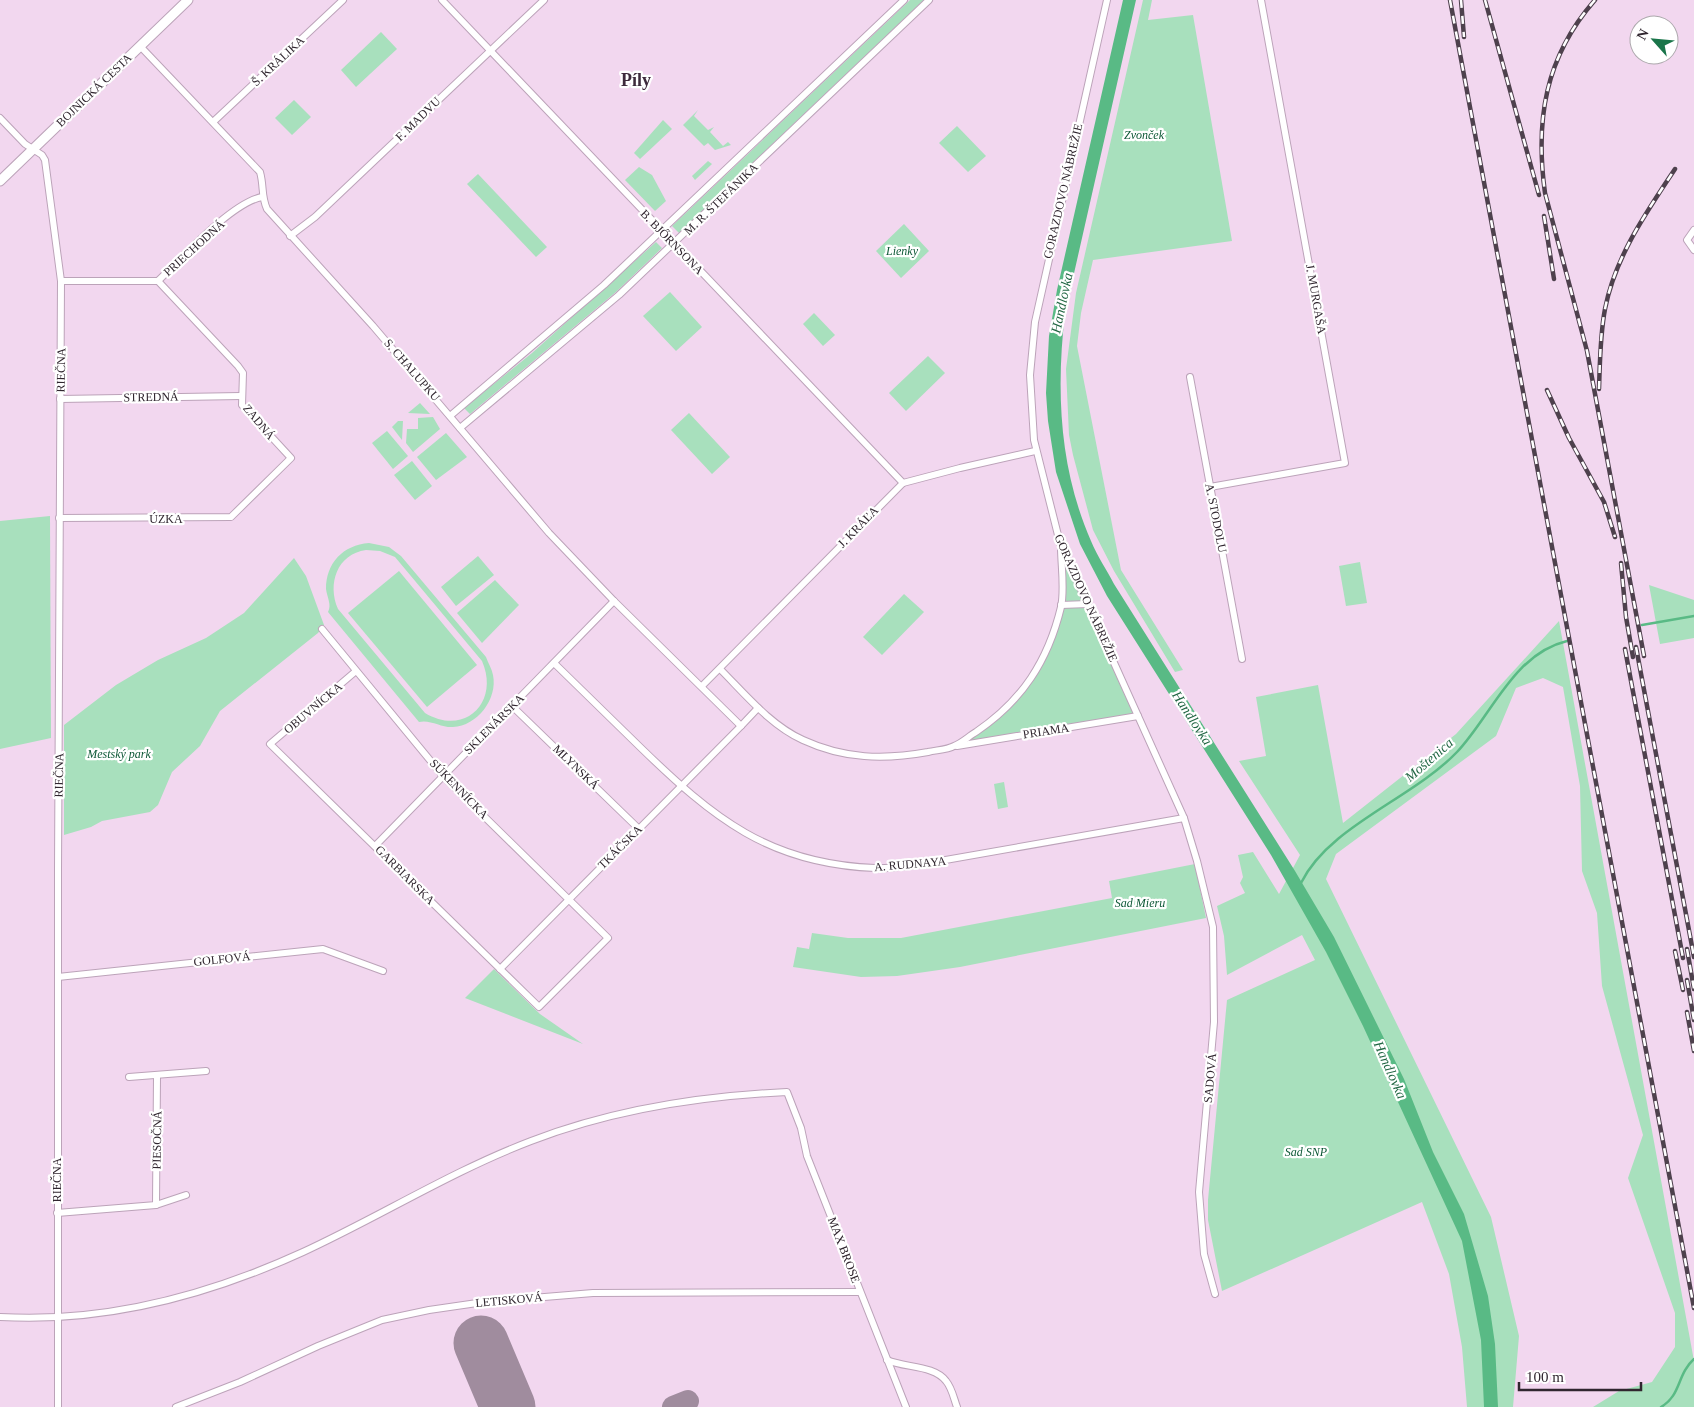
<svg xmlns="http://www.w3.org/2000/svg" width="1694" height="1407" font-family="Georgia,serif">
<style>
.green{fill:#a8e0bd;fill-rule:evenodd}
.water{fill:#59ba85}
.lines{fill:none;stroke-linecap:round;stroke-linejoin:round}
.stream{stroke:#59ba85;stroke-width:2.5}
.taxiway{stroke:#a08c9e;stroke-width:22}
.runway{stroke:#a08c9e;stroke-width:55}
.street-casing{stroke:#bca3b9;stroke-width:8}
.secondary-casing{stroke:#bca3b9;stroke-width:11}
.street{stroke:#fff;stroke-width:6}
.secondary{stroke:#fff;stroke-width:9}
.rail-casing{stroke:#4e414d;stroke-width:4.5}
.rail{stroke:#fff;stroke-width:2.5;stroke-dasharray:8;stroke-linecap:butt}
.labels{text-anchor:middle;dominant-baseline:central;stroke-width:4.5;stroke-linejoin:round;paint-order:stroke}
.street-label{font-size:12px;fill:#30262f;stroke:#fff}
.park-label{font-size:12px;font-style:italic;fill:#0d5836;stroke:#fff}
.water-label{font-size:14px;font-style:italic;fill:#216643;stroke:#fff}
.district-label{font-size:18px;font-weight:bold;fill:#3e2a3c;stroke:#fff}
</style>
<rect width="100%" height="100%" fill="#f2d7ef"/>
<g class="green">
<polygon points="910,0 924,0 679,233 672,226"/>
<polygon points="1143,0 1152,0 1148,20 1193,15 1232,241 1093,260 1081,313 1077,346 1121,570 1183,670 1175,672 1114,571 1093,530 1073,455 1069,435 1066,369 1076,293"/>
<polygon points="381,32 397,49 356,87 341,70"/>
<polygon points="294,100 311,117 292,135 275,118"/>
<polygon points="698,110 694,116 708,130 714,127 710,132 723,146 728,142 731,145 715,150 708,143 704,146 683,125"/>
<polygon points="663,120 672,129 640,159 634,153"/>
<polygon points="957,126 986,156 968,172 939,143"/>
<polygon points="708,161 712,164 695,180 692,176"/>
<polygon points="639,167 652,175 666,201 655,211 625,180"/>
<polygon points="478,174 547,247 536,257 467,184"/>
<polygon points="904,224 929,251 901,278 876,251"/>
<polygon points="656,242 662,248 616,292 470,414 464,408 532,353"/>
<polygon points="670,292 702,327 676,351 643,316"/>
<polygon points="814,313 835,335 823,346 803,324"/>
<polygon points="928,356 945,373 906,411 889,393"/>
<polygon points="420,403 430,414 408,413"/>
<polygon points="689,413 730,457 712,474 671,430"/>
<polygon points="433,417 440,429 413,452 406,443 407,429 418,429 418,418"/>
<polygon points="398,421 403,421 402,440 392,427"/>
<polygon points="387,431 408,456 393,469 372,443"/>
<polygon points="446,433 467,457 436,480 417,457"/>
<polygon points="412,461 432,486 415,500 394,475"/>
<polygon points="50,516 51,738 0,749 0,521"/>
<polygon points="1060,542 1138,715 960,744 995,717 1038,668 1062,606"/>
<path d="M369,543L389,547L401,556L486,657C488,663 492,669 493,675C498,699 477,726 453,727C442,728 430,719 419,722L328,612C332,605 327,597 326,589C326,563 343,545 369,543ZM366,550L380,551L395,557L482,661C500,702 465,737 425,713L338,609C327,584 337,554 366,550Z"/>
<polygon points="478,556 494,575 456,606 441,587"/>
<polygon points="294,558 306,576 324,625 318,633 220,711 200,746 172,772 158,805 150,812 102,821 91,827 64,835 64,725 116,685 158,660 206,638 244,613"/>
<polygon points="1360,562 1367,603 1346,606 1339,566"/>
<polygon points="399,571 477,665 427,707 348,613"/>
<polygon points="495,580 519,605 482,643 457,613"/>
<polygon points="1649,585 1694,600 1694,638 1660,644"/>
<polygon points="904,594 924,612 882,655 863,637"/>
<polygon points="1559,621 1694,1361 1694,1407 1593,1407 1619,1391 1652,1382 1675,1347 1675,1313 1628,1178 1643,1135 1602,986 1597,913 1582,871 1580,786 1563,687 1543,678 1516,688 1496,736 1336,854 1326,879 1491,1217 1519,1336 1513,1407 1467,1407 1462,1347 1449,1274 1422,1202 1222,1291 1208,1220 1208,1200 1227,1000 1315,960 1302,935 1227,975 1224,936 1217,906 1245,893 1240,883 1243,877 1238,855 1253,852 1279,894 1300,855 1239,761 1266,756 1256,697 1318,685 1343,823 1456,734"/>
<polygon points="1004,782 1008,807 998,809 994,784"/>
<polygon points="1195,864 1206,918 960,967 897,976 861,977 793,967 797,947 809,949 812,933 848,938 901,938 1112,898 1109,881"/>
<polygon points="494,969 540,1014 583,1044 465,998"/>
</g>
<path class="water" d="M1123,0H1136L1065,313C1056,390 1059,468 1091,541C1097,556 1107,570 1114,584L1295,871L1334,937L1404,1079L1433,1152L1464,1214L1488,1296L1495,1344L1498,1407H1484L1481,1340L1462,1241L1363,1026L1326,952L1271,855L1107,596L1080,544L1056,472L1048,421L1046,393L1049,336L1057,290Z"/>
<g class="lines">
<g class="stream">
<polyline points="1642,625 1694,616"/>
<path d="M1301,883C1329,826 1412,799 1457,752C1492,715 1513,654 1567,641"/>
<path d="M1661,1407C1681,1396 1677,1374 1694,1359"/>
</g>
<polyline class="taxiway" points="673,1407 688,1401"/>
<polyline class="runway" points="481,1343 508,1407"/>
<defs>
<g id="street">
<polyline points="442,0 903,483"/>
<polyline points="1107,0 1035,322 1030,375 1034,440 1060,543 1184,818 1197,861 1213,927 1214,1022 1199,1192 1204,1254 1215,1294"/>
<path d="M140,46L260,172C264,186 261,196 267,209L373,326L549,533L614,601L741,726L758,708"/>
<polyline points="0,118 25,144 42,155 45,160 61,281 58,871 58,1407"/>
<polyline points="213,122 343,0"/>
<polyline points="1694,230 1687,240 1694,250"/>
<polyline points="290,236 315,217 544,0"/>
<path d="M61,281H158C182,258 231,203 262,197"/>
<polyline points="1190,377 1242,659"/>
<polyline points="60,399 241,396"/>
<polyline points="450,416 604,285 904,0"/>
<polyline points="460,428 619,295 929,0"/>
<polyline points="1210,487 1345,463 1261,0"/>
<polyline points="59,518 231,517 291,458 242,405 243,373 238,366 158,281"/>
<polyline points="1061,605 1088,604"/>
<polyline points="322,629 443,776 608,938 539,1007 270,744 356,671"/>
<path d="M554,663C583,691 611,719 640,747C713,818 769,864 875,868C889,869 903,866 917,865L1184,818"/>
<path d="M720,669C745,694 770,725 803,740C844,759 884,760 928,752C936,750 947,750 954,746C962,743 969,736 976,732C1022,701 1048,661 1061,607C1065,589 1061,566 1061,547"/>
<polyline points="702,686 903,483 960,468 1035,451"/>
<polyline points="512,706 639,829"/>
<polyline points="957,746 1138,716"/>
<polyline points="375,846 614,601"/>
<polyline points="500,969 741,726"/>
<polyline points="58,977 323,949 383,971"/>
<polyline points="129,1077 206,1071"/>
<polyline points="156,1205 186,1195"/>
<polyline points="57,1213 156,1205 157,1076"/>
<path d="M0,1317C104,1323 209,1295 303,1252C379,1217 452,1171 531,1141C614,1109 699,1096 787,1092L801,1128L807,1156L906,1407"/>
<path d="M887,1360C905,1368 934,1365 946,1381C952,1388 954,1399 957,1407"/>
<polyline points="176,1407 240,1382 318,1346 382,1320 429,1310 484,1302 593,1293 860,1292"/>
</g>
<polyline id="secondary" points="0,181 188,0"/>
</defs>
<use href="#street" class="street-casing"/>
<use href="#secondary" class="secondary-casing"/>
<use href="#street" class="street"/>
<use href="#secondary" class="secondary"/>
<defs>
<g id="rail">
<polyline points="1450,0 1694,1308"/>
<polyline points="1461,0 1464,37"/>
<polyline points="1485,0 1539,195"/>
<path d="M1595,0C1545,57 1535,120 1545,193L1587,351L1644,656"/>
<polyline points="1544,216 1554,279"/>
<path d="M1599,389C1600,362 1600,335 1605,309C1615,257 1646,213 1675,169"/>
<polyline points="1547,390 1569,438 1604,502 1615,537"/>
<polyline points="1621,563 1626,617 1633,657"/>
<polyline points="1636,647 1694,957"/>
<polyline points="1625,649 1683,958"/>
<polyline points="1687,949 1694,989"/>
<polyline points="1675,951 1683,990"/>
<polyline points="1687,980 1694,1020"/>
<polyline points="1687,1012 1694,1051"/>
</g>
</defs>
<use href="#rail" class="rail-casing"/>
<use href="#rail" class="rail"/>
</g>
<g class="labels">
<g class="street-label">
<text transform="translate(278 61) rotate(-43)">Š. KRÁLIKA</text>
<text transform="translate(94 90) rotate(-44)">BOJNICKÁ CESTA</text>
<text transform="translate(418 119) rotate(-44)">F. MADVU</text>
<text transform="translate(1063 191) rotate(-77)">GORAZDOVO NÁBREŽIE</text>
<text transform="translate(721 199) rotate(-44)">M. R. ŠTEFÁNIKA</text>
<text transform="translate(672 242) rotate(46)">B. BJŐRNSONA</text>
<text transform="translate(194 248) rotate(-42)">PRIECHODNÁ</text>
<text transform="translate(1316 299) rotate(80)">J. MURGAŠA</text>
<text transform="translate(61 370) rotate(-89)">RIEČNA</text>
<text transform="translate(412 370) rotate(49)">S. CHALUPKU</text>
<text transform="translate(151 397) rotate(-1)">STREDNÁ</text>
<text transform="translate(259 422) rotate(50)">ZADNÁ</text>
<text transform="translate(1216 518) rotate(79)">A. STODOLU</text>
<text x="166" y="519">ÚZKA</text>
<text transform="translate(858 527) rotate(-46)">J. KRÁĽA</text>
<text transform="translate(1086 598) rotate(66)">GORAZDOVO NÁBREŽIE</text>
<text transform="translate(313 708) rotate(-40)">OBUVNÍCKA</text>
<text transform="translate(494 724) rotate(-45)">SKLENÁRSKA</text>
<text transform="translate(1046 731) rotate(-9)">PRIAMA</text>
<text transform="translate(576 767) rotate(44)">MLYNSKÁ</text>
<text transform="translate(59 775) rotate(-89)">RIEČNA</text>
<text transform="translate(459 789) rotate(46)">SÚKENNÍCKA</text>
<text transform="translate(620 847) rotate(-45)">TKÁČSKA</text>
<text transform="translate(910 864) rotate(-5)">A. RUDNAYA</text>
<text transform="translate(405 875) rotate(45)">GARBIARSKA</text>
<text transform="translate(222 959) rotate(-6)">GOLFOVÁ</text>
<text transform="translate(1210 1078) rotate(-85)">SADOVÁ</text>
<text transform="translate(157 1140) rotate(-89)">PIESOČNÁ</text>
<text transform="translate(57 1180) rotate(-90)">RIEČNA</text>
<text transform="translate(844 1250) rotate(69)">MAX BROSE</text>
<text transform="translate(509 1300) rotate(-5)">LETISKOVÁ</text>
</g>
<g class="park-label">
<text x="1144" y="135">Zvonček</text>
<text x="902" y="251">Lienky</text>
<text x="119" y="754">Mestský park</text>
<text x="1140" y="903">Sad Mieru</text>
<text x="1306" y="1152">Sad SNP</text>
</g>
<g class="water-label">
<text transform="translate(1062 303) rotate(-78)">Handlovka</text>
<text transform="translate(1192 718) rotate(57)">Handlovka</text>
<text transform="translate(1429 760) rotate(-41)">Moštenica</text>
<text transform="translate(1390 1070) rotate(66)">Handlovka</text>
</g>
<g class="district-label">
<text x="636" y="80">Píly</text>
</g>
</g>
<g transform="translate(1654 40) rotate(297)"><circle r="24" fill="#ffffff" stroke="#aca8ac"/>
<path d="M0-4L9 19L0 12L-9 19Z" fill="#1a754a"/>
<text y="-8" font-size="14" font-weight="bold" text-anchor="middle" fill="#30262f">N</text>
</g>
<path d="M1519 1382v8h122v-8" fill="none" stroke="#30262f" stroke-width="2.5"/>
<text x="1526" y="1382" font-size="15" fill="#30262f" stroke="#ffffff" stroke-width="4" paint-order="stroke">100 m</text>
</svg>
